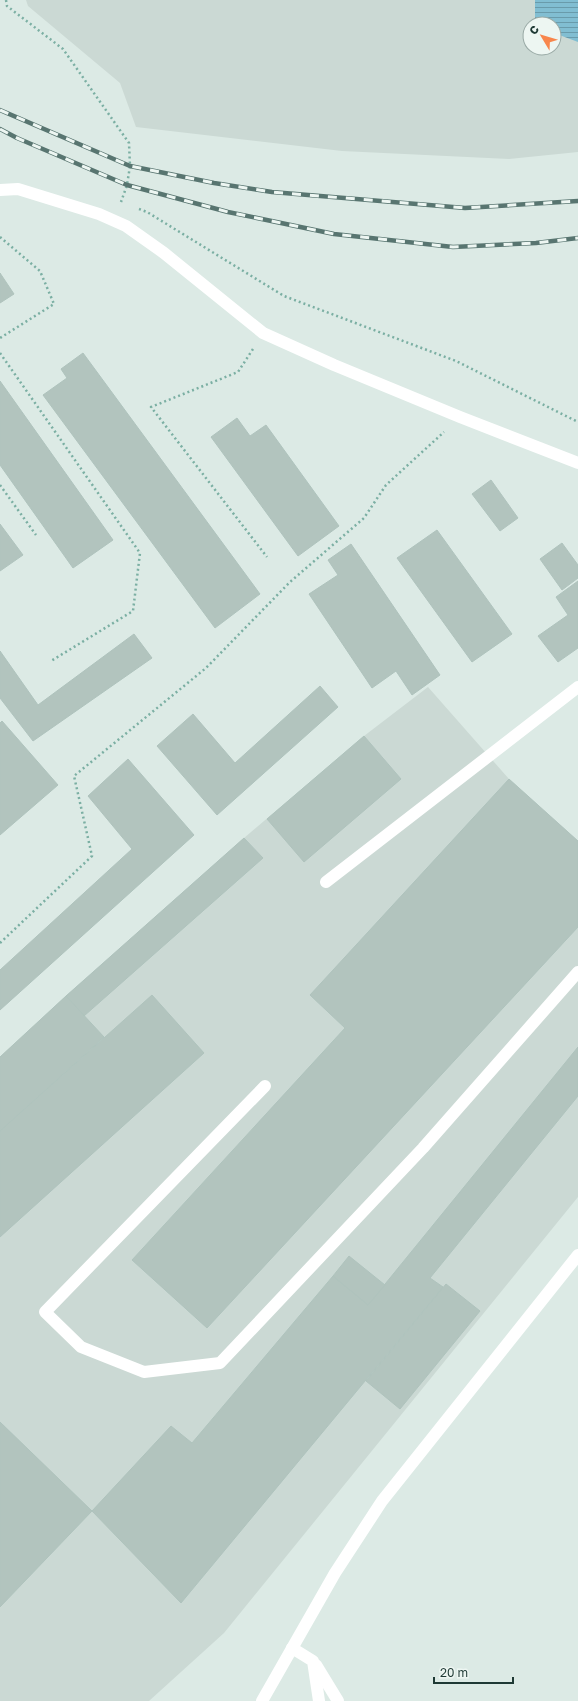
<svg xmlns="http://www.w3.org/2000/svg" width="578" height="1701" font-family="'Golos Text',sans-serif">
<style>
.built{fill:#cbd9d4;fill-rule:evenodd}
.water{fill:url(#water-rules)}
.building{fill:#b2c4be;stroke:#afc3bd}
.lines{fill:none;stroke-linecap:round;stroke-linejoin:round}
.path{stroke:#7bafa3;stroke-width:2.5;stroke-dasharray:2 3;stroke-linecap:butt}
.minor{stroke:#fff;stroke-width:12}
.rail-casing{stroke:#587570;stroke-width:4.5}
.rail{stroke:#edf6f2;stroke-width:3;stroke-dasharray:9;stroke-linecap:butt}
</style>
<defs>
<pattern id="water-rules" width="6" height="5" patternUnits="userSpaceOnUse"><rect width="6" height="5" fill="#81bed2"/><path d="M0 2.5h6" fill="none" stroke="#699bab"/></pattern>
</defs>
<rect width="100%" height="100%" fill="#dceae5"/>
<g class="built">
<path d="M26,0H578V152L509,159L342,151L136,127L120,83L28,6ZM530,24H554V48H530Z"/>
<polygon points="428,687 509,779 578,841 578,1197 224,1633 149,1701 0,1701 0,1057 66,996 244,838 364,736"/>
</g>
<polygon class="water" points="535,0 578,0 578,42 554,33 554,24 535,24"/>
<g class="building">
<polygon points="0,273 14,294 0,303"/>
<polygon points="83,353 260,594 215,628 43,395 67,378 61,369"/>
<polygon points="0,381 113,540 73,568 0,465"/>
<polygon points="237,418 250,436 266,425 339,526 298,556 211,437"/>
<polygon points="491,480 518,518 500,531 472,494"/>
<polygon points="0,524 23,555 0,571"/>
<polygon points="437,530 512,634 472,662 397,558"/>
<polygon points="562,543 578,565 578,578 562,590 540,559"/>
<polygon points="351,544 440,675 412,695 396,671 372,688 309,594 338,575 328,560"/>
<polygon points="578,581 578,648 558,662 538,636 568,615 556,597"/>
<polygon points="134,634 152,658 33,741 0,698 0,651 38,705"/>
<polygon points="320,686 338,707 217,815 157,746 193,714 235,763"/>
<polygon points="2,721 58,785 0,835 0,723"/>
<polygon points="364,736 401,779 304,862 267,819"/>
<polygon points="128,759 194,835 0,1010 0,970 132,849 88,796"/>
<polygon points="509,779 578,841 578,927 207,1328 132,1260 345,1028 310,995"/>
<polygon points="244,838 263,858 84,1016 66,996"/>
<polygon points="152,995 204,1053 0,1237 0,1131"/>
<polygon points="66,996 104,1037 0,1131 0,1057"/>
<polygon points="578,1047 578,1096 430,1278 443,1287 181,1603 92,1511 171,1426 192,1443 333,1276 368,1305"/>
<polygon points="349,1256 385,1285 368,1305 333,1276"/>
<polygon points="446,1284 480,1311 400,1409 366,1381"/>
<polygon points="0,1422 92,1511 0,1607"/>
</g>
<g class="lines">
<g class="path">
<polyline points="6,0 7,6 63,49 129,143 130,166 127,185 121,202"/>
<polyline points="139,209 147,212 284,296 456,361 578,422"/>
<polyline points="0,237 40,271 54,304 0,338"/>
<polyline points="253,349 238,372 151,407 267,557"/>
<polyline points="0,353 140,553 133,611 51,661"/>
<polyline points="0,485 36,535"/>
<polyline points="0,943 92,856 74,776 206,668 290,582 364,518 386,485 444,432"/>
</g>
<g class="minor">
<polyline points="0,190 18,189 99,214 126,226 164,253 263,333 334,365 460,417 578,463"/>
<polyline points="326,882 578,687"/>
<polyline points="265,1086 45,1312 81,1347 144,1372 220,1363 423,1148 578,972"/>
<polyline points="292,1648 313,1661 319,1701"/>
<polyline points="316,1665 338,1701"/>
<polyline points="262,1701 335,1573 382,1501 578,1255"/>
</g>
<defs>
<g id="rail">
<polyline points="0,110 130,166 214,183 272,192 465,208 578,201"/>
<polyline points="0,129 17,138 127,185 228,212 334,234 453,247 536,243 578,238"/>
</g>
</defs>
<use href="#rail" class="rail-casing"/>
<use href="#rail" class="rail"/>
</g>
<g transform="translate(542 36) rotate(308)"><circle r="19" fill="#edf6f2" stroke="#9aaaa6"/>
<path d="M0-3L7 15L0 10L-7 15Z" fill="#f8864c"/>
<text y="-6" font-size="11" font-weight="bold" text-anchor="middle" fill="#1e3934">С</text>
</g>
<path d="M434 1677v6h79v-6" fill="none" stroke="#1e3934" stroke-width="2"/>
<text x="440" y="1677" font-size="12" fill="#1e3934" stroke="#edf6f2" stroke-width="3" paint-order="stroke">20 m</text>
</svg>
